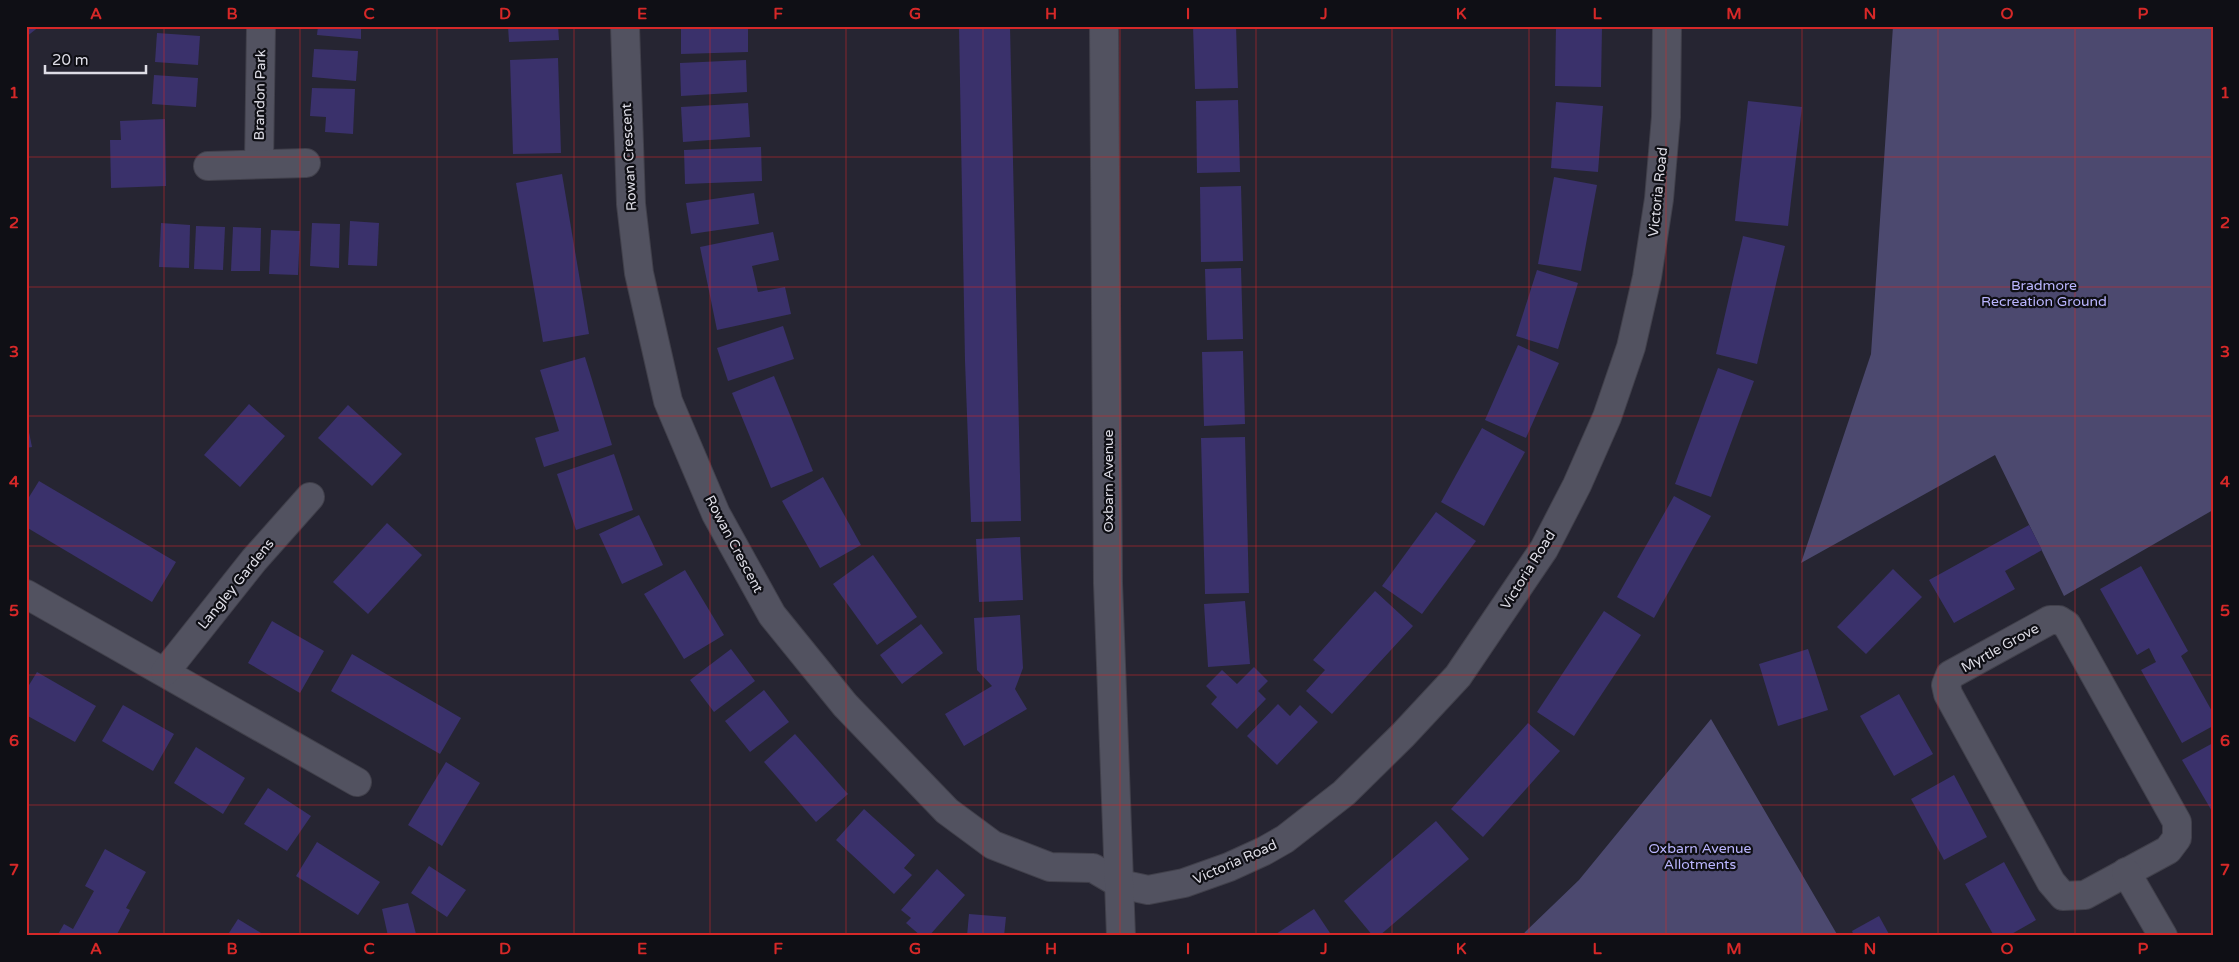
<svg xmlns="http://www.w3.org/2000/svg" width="2239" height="962" font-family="'Varela Round',sans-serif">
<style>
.green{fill:#4c496f}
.building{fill:#3a316b}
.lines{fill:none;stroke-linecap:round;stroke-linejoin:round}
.minor-casing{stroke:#41404b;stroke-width:30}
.minor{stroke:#525260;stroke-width:28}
.grid{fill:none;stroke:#d62828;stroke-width:1;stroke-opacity:0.55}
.labels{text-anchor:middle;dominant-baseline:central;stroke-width:4.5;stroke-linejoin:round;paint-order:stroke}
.street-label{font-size:14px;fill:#dedde6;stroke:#0f0f15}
.park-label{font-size:14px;fill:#bbb6ff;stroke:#0f0f15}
.neatline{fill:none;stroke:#d62828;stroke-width:2}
.grid-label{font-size:16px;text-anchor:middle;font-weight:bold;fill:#d62828}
</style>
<rect width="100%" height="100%" fill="#262532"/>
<g class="green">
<polygon points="1893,26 2213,26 2213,510 2064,596 1995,455 1801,563 1871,354"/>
<polygon points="1711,719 1838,936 1521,936 1579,880"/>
</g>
<g class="building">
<polygon points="26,26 40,26 26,37"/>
<polygon points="318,26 361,26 361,39 317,35"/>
<polygon points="508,26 558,26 559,40 509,42"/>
<polygon points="681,26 748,26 748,52 681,54"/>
<polygon points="959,26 1010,26 1021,521 971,522 965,361"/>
<polygon points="1193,26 1236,26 1238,88 1195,89"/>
<polygon points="1556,26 1602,26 1601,87 1555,86"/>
<polygon points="157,33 200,36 198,65 155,62"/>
<polygon points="314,49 358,51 356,81 312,77"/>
<polygon points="558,58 561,153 513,154 510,60"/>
<polygon points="746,60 747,92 681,96 680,63"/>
<polygon points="154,75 198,78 196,107 152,104"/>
<polygon points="312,88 355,89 353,134 325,132 326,117 310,116"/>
<polygon points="1238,100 1240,172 1197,173 1196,101"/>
<polygon points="1748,101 1802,107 1788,226 1735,221"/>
<polygon points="1556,102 1603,106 1598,172 1551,168"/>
<polygon points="748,103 750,137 683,142 681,107"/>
<polygon points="165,119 166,186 111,188 110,140 121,140 120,121"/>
<polygon points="761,147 762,181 685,184 684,150"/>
<polygon points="562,174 589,334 543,342 516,183"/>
<polygon points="1554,177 1597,185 1581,271 1538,264"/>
<polygon points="1241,186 1243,261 1201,262 1200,187"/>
<polygon points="754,193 759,224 691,234 686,203"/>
<polygon points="350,221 379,223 377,266 348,265"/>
<polygon points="161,223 190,225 189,268 159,267"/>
<polygon points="312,223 340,224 339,268 310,266"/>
<polygon points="196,226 225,227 223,270 194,269"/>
<polygon points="233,227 261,228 260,271 231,271"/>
<polygon points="271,230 300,231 298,275 269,274"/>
<polygon points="773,232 779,260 752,266 758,292 785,287 791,314 717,330 700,247"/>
<polygon points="1743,236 1785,246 1757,364 1716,354"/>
<polygon points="1241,268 1243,339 1207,340 1205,269"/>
<polygon points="1537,270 1578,283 1558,349 1516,336"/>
<polygon points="783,326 794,359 728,381 717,348"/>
<polygon points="1518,345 1559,363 1526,438 1485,420"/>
<polygon points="1243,351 1245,424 1204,426 1202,352"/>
<polygon points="585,357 612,445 544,467 535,438 559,431 540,370"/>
<polygon points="1718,368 1754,381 1711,497 1675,484"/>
<polygon points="774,376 813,471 771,488 732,393"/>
<polygon points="249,404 285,436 240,487 204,455"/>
<polygon points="348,405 402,454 372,486 318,438"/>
<polygon points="26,417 32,447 26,448"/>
<polygon points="1482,428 1525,452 1484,526 1441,502"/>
<polygon points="1245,437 1249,593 1205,594 1201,438"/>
<polygon points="614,454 633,510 576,530 557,474"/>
<polygon points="823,477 861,545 820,568 782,501"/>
<polygon points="39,481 176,562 152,602 26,527 26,502"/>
<polygon points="1674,496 1711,516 1654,618 1617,597"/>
<polygon points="1436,512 1476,541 1422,614 1382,586"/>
<polygon points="639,515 663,565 622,584 599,534"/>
<polygon points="387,523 422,555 368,614 333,582"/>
<polygon points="2029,525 2042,550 2005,571 2015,589 1954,623 1929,580"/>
<polygon points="1020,537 1023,600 979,602 976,539"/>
<polygon points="873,555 917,617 877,645 833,584"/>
<polygon points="2141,566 2188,651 2181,656 2213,713 2213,726 2182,743 2141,670 2156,662 2149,648 2137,655 2100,589"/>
<polygon points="1893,569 1922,597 1866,654 1837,627"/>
<polygon points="685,570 724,635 684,659 644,594"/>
<polygon points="1375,591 1413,626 1332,714 1306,691 1325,670 1313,660"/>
<polygon points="1245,601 1250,664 1208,667 1204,604"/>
<polygon points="1604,611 1641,635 1574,736 1537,712"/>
<polygon points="1020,615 1023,668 1015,689 1027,709 964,746 945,714 992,686 977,670 974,618"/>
<polygon points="272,621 324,651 300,693 248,663"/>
<polygon points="921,624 943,653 902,684 880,655"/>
<polygon points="731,649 755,681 714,712 690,680"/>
<polygon points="1808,649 1828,710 1778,726 1759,664"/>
<polygon points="352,654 461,718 440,754 331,691"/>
<polygon points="1254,667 1268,681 1258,691 1266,699 1237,729 1211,704 1217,697 1206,686 1222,670 1237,684"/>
<polygon points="37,672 96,706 75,742 26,715 26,690"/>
<polygon points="764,690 789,722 750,752 725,721"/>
<polygon points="1899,694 1933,754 1894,776 1860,716"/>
<polygon points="1278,704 1290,716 1300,705 1318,722 1277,765 1247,736"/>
<polygon points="123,705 174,734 153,771 102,741"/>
<polygon points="1528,723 1560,751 1483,837 1451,809"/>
<polygon points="795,734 848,794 816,822 764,762"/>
<polygon points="2213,743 2213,813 2182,760"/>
<polygon points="196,747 245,778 223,814 174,783"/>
<polygon points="446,762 480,783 442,846 408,825"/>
<polygon points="1954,775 1987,837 1944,860 1911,799"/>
<polygon points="268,788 311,816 287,851 244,824"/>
<polygon points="864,809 915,855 904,868 912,875 894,894 836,840"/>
<polygon points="1436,821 1469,859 1379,936 1373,936 1344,901"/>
<polygon points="317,842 380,882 358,915 296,876"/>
<polygon points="105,849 146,872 126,908 130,910 116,936 57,936 64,924 73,929 94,891 85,886"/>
<polygon points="2004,862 2036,920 2008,936 1994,936 1965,884"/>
<polygon points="429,866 466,890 447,917 411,893"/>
<polygon points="937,869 965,895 929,936 921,936 906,923 911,918 901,910"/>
<polygon points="408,903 416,934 388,936 382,909"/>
<polygon points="1314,909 1332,936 1273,936"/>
<polygon points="969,914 1006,917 1004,936 967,936"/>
<polygon points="1879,916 1890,936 1854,936 1852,931"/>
<polygon points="238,919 266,936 227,936"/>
</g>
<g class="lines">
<defs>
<g id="minor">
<polyline points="625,26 631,204 639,273 668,401 716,514 772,615 845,705 947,811 993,845 1050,867 1093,868 1120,884 1148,890 1184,883 1229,867 1264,851 1285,839 1344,793 1403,735 1458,676 1544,549 1577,485 1607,417 1631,347 1647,277 1659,199 1666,117 1667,26"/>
<polyline points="1104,26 1108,583 1121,936"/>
<polyline points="259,164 261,26"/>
<polyline points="208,166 306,163"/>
<polyline points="26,594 357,782"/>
<polygon points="2050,620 2059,620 2067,625 2177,822 2177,838 2168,850 2085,895 2063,896 2051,882 1948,694 1946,685 1950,675"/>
<polyline points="165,672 254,560 310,497"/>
<polyline points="2126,872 2163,936"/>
</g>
</defs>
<use href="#minor" class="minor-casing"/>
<use href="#minor" class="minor"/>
</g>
<path class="grid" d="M164,26V936M300,26V936M437,26V936M574,26V936M710,26V936M846,26V936M983,26V936M1120,26V936M1256,26V936M1392,26V936M1529,26V936M1666,26V936M1802,26V936M1938,26V936M2075,26V936M26,157H2213M26,287H2213M26,416H2213M26,546H2213M26,675H2213M26,805H2213"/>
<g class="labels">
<g class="street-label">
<text transform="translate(260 95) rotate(-89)">Brandon Park</text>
<text transform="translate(629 157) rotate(-93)">Rowan Crescent</text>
<text transform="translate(1658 192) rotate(-84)">Victoria Road</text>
<text transform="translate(1108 481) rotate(-90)">Oxbarn Avenue</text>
<text transform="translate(734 544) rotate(62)">Rowan Crescent</text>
<text transform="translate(1528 570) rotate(-58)">Victoria Road</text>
<text transform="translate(236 584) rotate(-51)">Langley Gardens</text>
<text transform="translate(2000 648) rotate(-29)">Myrtle Grove</text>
<text transform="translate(1235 862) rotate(-24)">Victoria Road</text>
</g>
<g class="park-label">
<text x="2044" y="285">Bradmore<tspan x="2044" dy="16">Recreation Ground</tspan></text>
<text x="1700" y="848">Oxbarn Avenue<tspan x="1700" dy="16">Allotments</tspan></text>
</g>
</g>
<rect width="2239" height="962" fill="none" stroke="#0f0f15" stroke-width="55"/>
<path d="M45 65v8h101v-8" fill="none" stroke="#dedde6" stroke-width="2.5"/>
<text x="52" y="65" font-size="15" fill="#dedde6" stroke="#0f0f15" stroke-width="4" paint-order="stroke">20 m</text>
<rect x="28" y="28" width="2184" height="906" class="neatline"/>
<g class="grid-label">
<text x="96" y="19">A</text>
<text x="232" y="19">B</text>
<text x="369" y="19">C</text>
<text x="505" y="19">D</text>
<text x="642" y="19">E</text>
<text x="778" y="19">F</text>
<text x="915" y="19">G</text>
<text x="1051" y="19">H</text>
<text x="1188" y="19">I</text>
<text x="1324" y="19">J</text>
<text x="1461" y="19">K</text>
<text x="1597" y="19">L</text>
<text x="1734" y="19">M</text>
<text x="1870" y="19">N</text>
<text x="2007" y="19">O</text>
<text x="2143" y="19">P</text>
<text x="14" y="98">1</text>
<text x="2225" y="98">1</text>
<text x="14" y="228">2</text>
<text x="2225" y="228">2</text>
<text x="14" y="357">3</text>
<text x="2225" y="357">3</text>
<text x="14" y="487">4</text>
<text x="2225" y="487">4</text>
<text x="14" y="616">5</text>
<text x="2225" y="616">5</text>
<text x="14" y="746">6</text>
<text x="2225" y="746">6</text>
<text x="14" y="875">7</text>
<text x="2225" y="875">7</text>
<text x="96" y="954">A</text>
<text x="232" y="954">B</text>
<text x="369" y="954">C</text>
<text x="505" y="954">D</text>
<text x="642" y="954">E</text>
<text x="778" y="954">F</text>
<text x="915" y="954">G</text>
<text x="1051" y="954">H</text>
<text x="1188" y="954">I</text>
<text x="1324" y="954">J</text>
<text x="1461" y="954">K</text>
<text x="1597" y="954">L</text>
<text x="1734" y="954">M</text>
<text x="1870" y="954">N</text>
<text x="2007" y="954">O</text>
<text x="2143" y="954">P</text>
</g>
</svg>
